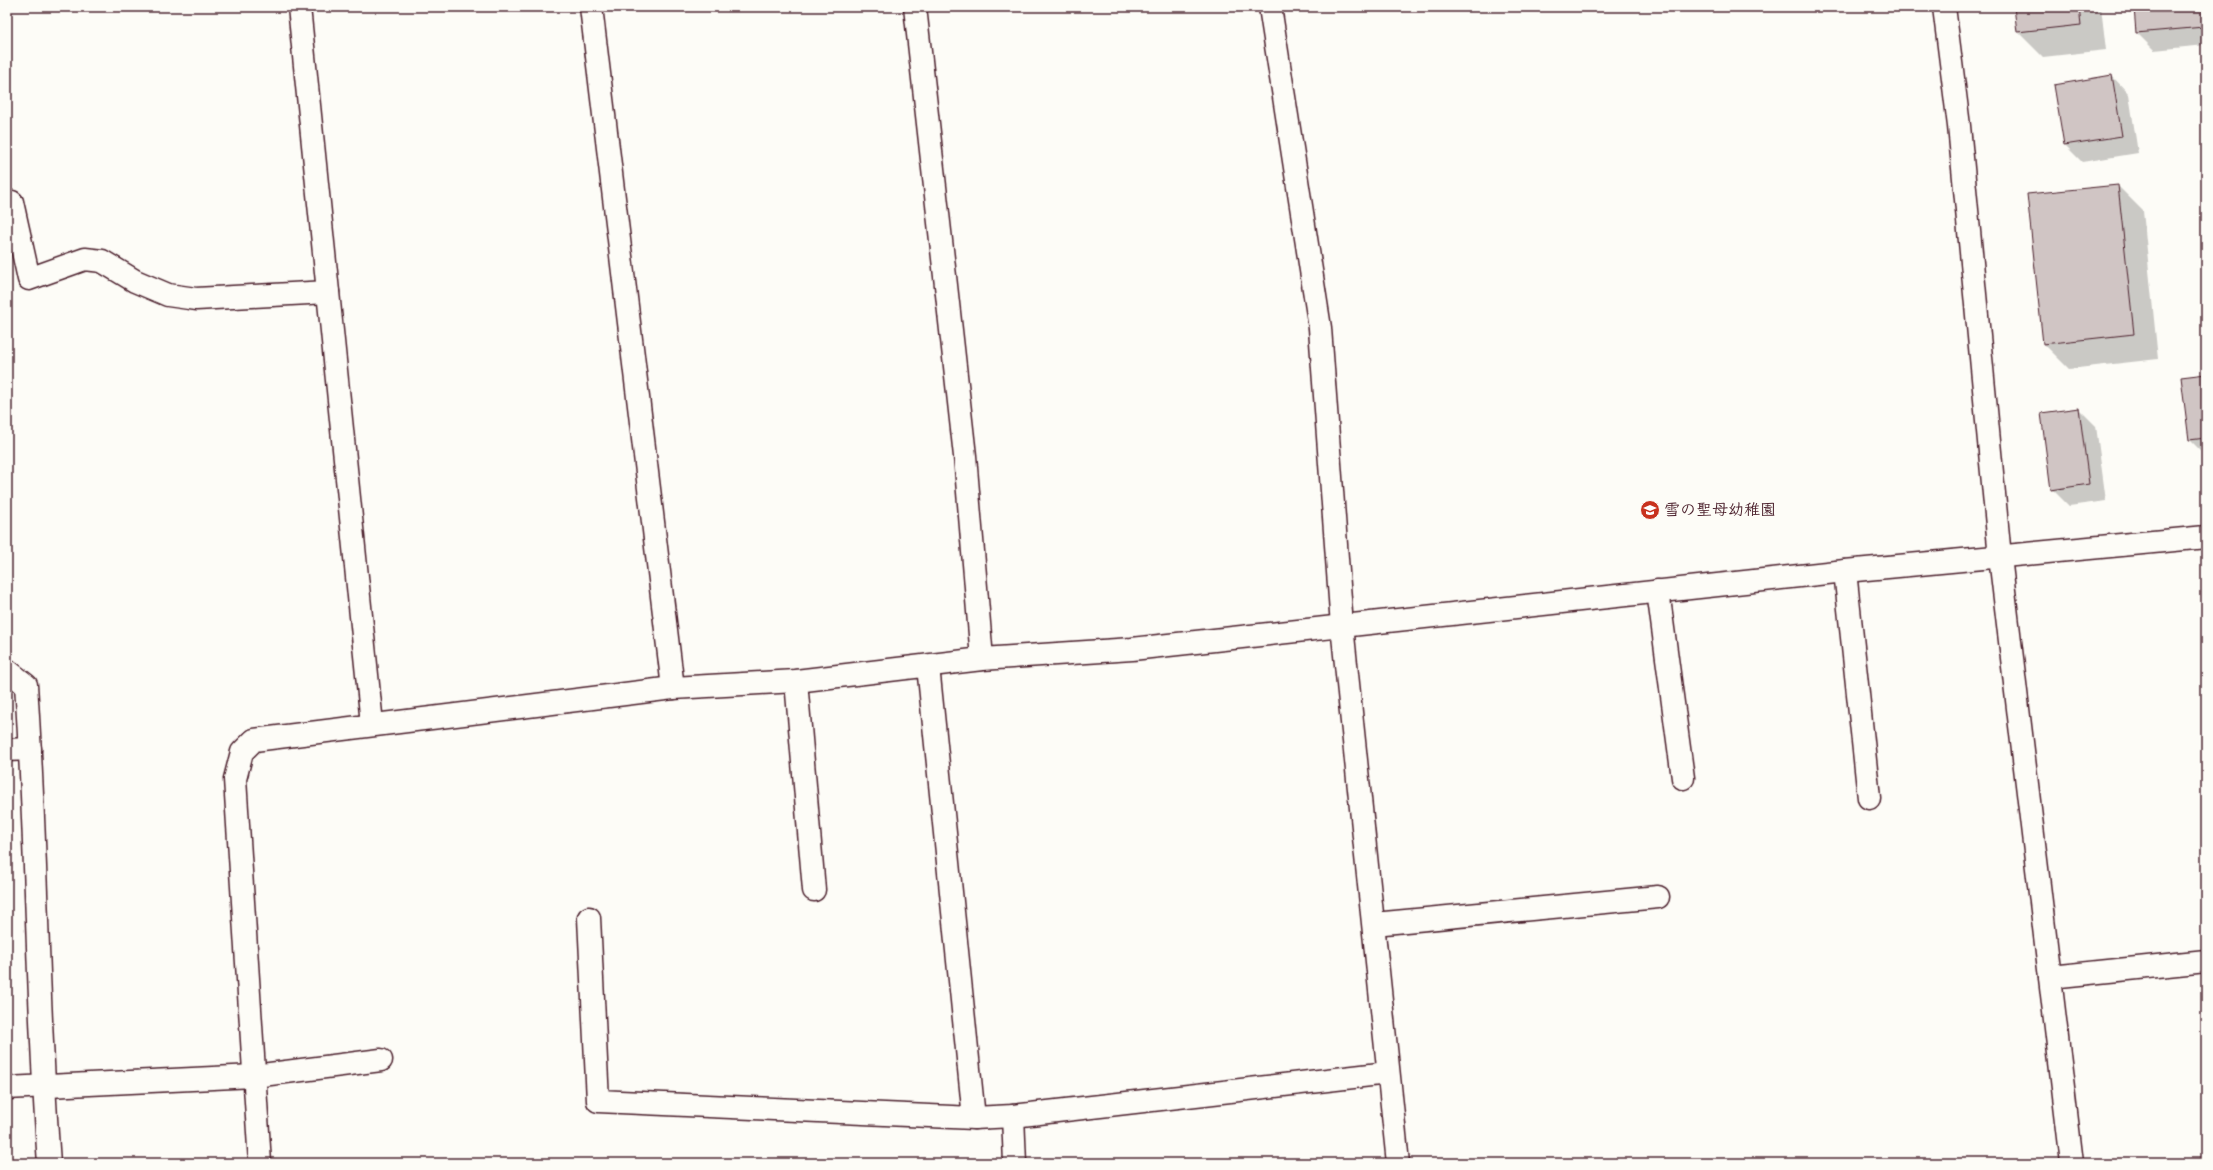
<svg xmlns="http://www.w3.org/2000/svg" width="2213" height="1170" font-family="Mynerve,'Klee One',sans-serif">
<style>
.shadow{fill:#0003}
.building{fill:#d0c5c4;stroke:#4a1f2b}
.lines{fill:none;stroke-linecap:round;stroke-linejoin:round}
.minor-casing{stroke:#4a1f2b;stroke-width:25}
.minor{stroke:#fdfcf7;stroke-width:22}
.labels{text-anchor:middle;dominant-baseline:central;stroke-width:3.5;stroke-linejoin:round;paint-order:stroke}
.poi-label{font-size:16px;font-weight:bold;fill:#4a1f2b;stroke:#fdfcf7;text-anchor:start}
</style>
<rect width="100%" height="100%" fill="#fdfcf7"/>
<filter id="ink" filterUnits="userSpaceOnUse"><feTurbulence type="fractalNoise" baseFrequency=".025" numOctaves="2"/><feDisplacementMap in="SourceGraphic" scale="8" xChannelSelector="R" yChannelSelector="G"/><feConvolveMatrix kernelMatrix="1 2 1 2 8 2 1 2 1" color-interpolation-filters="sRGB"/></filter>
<g filter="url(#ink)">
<g class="shadow">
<polygon points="2015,7 2101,7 2106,50 2043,57 2018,32"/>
<polygon points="2135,7 2206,7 2206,45 2154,50 2137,33"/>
<polygon points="2112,76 2129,94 2138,153 2082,162 2065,145"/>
<polygon points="2118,186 2143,211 2158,359 2069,369 2044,344"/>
<polygon points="2206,375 2206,456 2190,440"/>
<polygon points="2079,409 2096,426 2106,501 2069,506 2052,489"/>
</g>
<g class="building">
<polygon points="2014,7 2079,7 2081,25 2017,32"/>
<polygon points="2134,7 2202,7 2204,27 2136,33"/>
<polygon points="2112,75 2122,136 2064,145 2054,85"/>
<polygon points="2118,185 2134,334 2043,344 2027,194"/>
<polygon points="2206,374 2206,438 2189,440 2181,377"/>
<polygon points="2079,408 2089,484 2051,490 2041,413"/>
</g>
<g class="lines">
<defs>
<g id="minor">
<polyline points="299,7 372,724"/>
<polyline points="591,7 673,688"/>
<polyline points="915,7 965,456 982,659"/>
<polyline points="1270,7 1320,328 1342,626 1398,1163"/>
<polyline points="1944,7 1959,126 2000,557 2072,1163"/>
<polyline points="7,204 12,202 29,279 85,259 102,261 135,281 168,295 196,299 328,292"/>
<polyline points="1845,571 1869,798"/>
<polyline points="1658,591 1683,778"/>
<polyline points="928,666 974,1118 1013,1116 1388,1073"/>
<path d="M7,670L26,685C37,844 37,1004 49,1163"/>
<polyline points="796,681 814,890"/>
<polyline points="7,750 30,749"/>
<polyline points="589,918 598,1101 974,1118"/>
<polyline points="1374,924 1658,897"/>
<polyline points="2050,977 2206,961"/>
<polyline points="7,1088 254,1076 381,1060"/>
<polyline points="1013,1116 1015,1163"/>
<polyline points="260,1163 235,779 242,752 254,740 673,688 796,681 982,659 1132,649 1845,571 2206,537"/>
</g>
</defs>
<use href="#minor" class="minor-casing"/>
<use href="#minor" class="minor"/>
</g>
</g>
<defs>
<symbol id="school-disc" viewBox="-11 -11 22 22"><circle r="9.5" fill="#c8321e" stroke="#fdfcf7"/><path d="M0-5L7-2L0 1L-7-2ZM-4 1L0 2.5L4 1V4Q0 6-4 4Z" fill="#fff"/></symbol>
</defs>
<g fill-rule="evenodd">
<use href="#school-disc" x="1639" y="499" width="22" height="22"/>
</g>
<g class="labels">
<g class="poi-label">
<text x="1664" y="510">雪の聖母幼稚園</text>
</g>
</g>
<rect width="2213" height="1170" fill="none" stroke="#fdfcf7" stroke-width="24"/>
<rect x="12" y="12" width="2189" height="1146" fill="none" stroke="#4a1f2b" stroke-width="1.5" filter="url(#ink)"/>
</svg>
